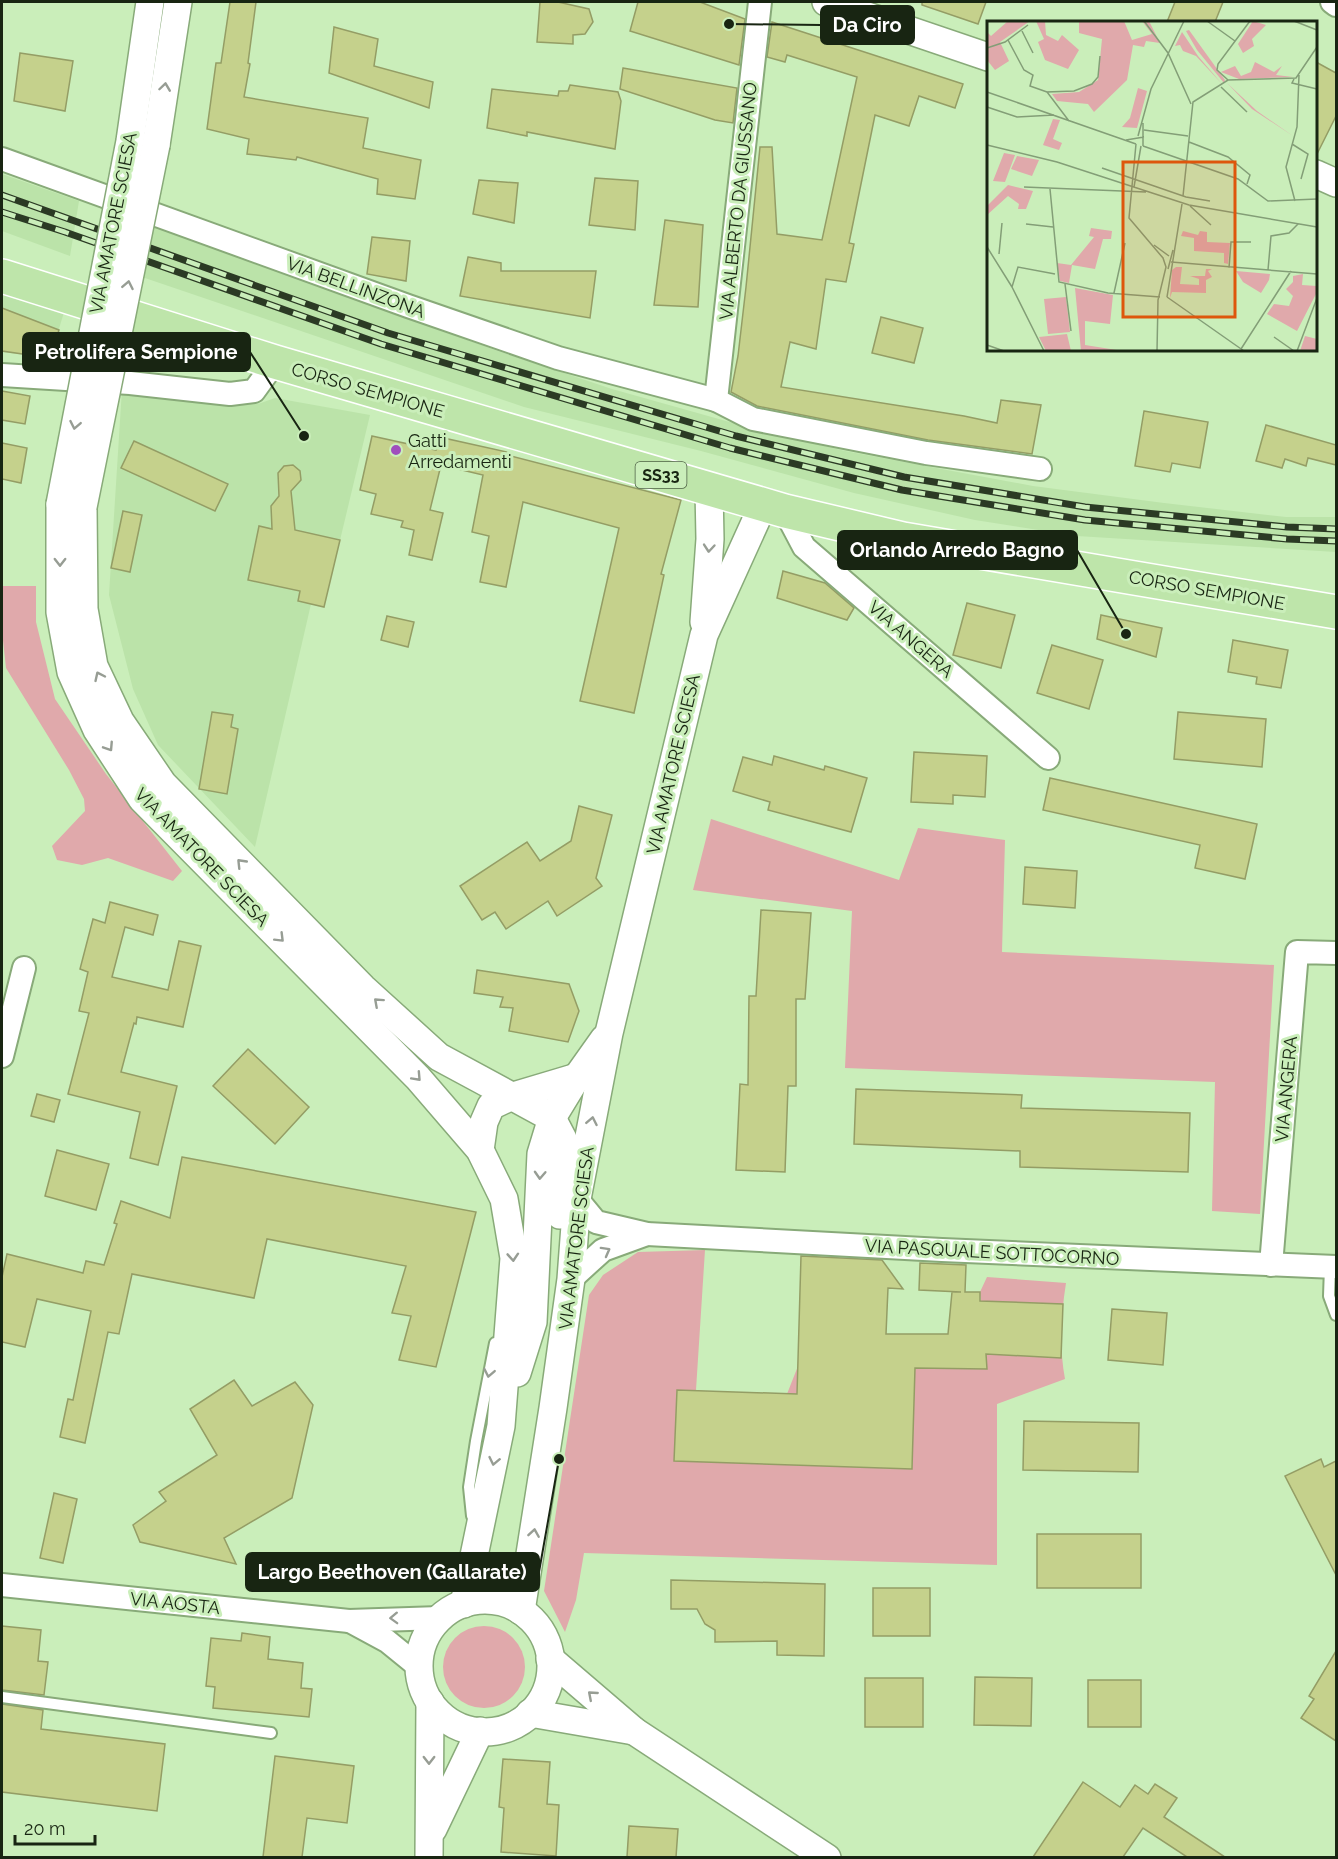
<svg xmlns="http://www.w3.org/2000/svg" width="1338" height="1859" font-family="Raleway,sans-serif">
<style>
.built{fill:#bbe3a9}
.green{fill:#e0a9ab}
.building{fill:#c5d18c;stroke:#949d65;stroke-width:1.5}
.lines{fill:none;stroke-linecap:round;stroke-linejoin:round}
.service-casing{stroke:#88aa79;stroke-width:14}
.minor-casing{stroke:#88aa79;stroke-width:26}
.tertiary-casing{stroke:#88aa79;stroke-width:30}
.primary-casing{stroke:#fff;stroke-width:36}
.service{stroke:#fff;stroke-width:10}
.minor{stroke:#fff;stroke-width:22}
.tertiary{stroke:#fff;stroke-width:27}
.primary{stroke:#bee5aa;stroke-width:33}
.rail-casing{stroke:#2b3a24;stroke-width:7}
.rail{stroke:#caeeba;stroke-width:4.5;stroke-dasharray:14;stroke-linecap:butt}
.tertiary-bridge-casing{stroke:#88aa79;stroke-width:30;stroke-linecap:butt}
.tertiary-bridge{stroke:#fff;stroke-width:27}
.oneway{stroke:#979d94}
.poi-dot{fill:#a04ebd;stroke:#caeeba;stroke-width:2}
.labels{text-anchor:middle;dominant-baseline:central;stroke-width:6;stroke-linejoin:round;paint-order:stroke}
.shield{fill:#caeeba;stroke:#4d6144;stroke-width:1.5}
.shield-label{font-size:16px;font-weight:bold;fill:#182512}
.street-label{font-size:18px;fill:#182512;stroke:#caeeba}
.poi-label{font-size:18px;fill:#182512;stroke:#caeeba;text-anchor:start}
.inset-road{fill:none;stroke:#839e77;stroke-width:1.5}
.view{fill:#de560c;fill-opacity:0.15;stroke:#de560c;stroke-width:3}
.inset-edge{fill:none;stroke:#182512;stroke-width:3}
.leader{fill:none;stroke:#182512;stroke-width:2}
.callout-dot{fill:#182512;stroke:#caeeba;stroke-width:2}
.callout{fill:#182512;stroke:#182512;stroke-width:2}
.callout-label{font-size:20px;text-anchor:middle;font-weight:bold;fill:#fff}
</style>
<rect width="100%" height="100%" fill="#caeeba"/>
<g class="built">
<polygon points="2,174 79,201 70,256 2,231"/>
<polygon points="150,223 495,350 612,389 758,430 845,451 1033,486 1164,503 1286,517 1336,517 1336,552 1077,536 975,520 854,493 701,451 524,407 142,277"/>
<polygon points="2,290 65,309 50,358 2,352"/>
<polygon points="122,389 258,404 275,398 370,415 324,607 311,604 255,847 158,745 133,689 109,595"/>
</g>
<g class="green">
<polygon points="2,586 36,586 36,622 55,699 106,774 182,871 173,881 108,858 82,865 57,860 52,846 85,811 84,799 69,770 6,668 2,631"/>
<polygon points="711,819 899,880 918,828 1005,840 1002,952 1274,965 1260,1214 1212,1211 1215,1082 845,1068 852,911 693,890"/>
<path d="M705,1250L696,1390H677L675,1461L912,1469L914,1398L787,1394L798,1366L987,1369L980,1292L987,1277L1066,1283C1061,1315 1059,1347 1065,1379L997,1404V1565L584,1553L576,1600L565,1632L544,1591L589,1295L603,1275L638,1252Z"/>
<circle cx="484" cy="1667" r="41"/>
</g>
<g class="building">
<polygon points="230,2 256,2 248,63 250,64 244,97 368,118 363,148 421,160 415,199 377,194 378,179 297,157 296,160 247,154 249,139 207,129 216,63 221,63"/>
<polygon points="540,2 558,2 589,9 593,22 585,34 573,35 573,44 537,42"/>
<polygon points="638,2 700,2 745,19 739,65 630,31"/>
<polygon points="922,2 986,2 978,24 922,5"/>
<polygon points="1175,2 1223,2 1215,22 1167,22"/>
<polygon points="772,22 963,84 955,108 919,96 909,126 875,115 849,243 854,244 846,282 826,279 816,349 790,342 781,387 964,416 997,423 1001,400 1041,405 1032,454 928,440 757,406 731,392 738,356 746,287 760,147 772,147 777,234 822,240 857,77 787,55 785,62 767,57"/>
<polygon points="334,27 378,39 374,66 433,82 429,108 329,73"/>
<polygon points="20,53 73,61 65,111 14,101"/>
<polygon points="1316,62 1336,73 1336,116 1316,156"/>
<polygon points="623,68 737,88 733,123 715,120 620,89"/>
<polygon points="570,85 618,92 621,101 615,149 527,132 527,136 487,128 492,89 558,96 559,91 568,91"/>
<polygon points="595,178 638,181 635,230 589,225"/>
<polygon points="479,180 518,183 514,223 473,214"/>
<polygon points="665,220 703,225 698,307 654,305"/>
<polygon points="372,237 410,241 406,281 367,274"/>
<polygon points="468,257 501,263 501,271 596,271 590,318 460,296"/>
<polygon points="2,308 59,330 50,358 2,351"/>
<polygon points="881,317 923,328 914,363 872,353"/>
<polygon points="2,391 30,396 25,424 2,420"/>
<polygon points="1144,411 1208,422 1200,468 1172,463 1170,472 1135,466"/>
<polygon points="1266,425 1336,445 1336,465 1308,458 1306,466 1285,459 1282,468 1256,461"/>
<polygon points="372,436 436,450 439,437 507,452 507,455 681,500 661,574 664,575 634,713 580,701 619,528 523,502 506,587 480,582 489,536 472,532 483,475 441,465 430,510 443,513 432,560 409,555 414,530 401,527 403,521 371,514 376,494 360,490"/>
<polygon points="134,441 228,484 215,511 121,468"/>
<polygon points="2,443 27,448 21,483 2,479"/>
<polygon points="293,465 300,471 301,480 291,491 295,530 340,540 324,607 298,601 300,591 248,580 259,526 272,529 271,506 279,496 278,473 284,466"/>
<polygon points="123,511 142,515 130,572 111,568"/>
<polygon points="783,571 825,583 854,608 847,620 777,598"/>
<polygon points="967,603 1015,615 1001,668 953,655"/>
<polygon points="1101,615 1162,628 1156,657 1097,639"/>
<polygon points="387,616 414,622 408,647 381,640"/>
<polygon points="1233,640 1288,650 1281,688 1256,684 1257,677 1228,672"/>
<polygon points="1052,645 1103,660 1089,709 1037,693"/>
<polygon points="212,712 233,715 231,727 238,729 227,794 199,789"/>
<polygon points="1178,712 1266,719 1262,767 1174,759"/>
<polygon points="914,752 987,756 985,797 953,795 953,804 911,802"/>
<polygon points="774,756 824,770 825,766 867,778 851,832 768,810 770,802 733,791 743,757 772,765"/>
<polygon points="1050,778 1257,824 1245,879 1195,868 1200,845 1043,810"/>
<polygon points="579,806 612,815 596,878 602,886 557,916 548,901 506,929 495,912 482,920 460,886 527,842 540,861 571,841"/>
<polygon points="1025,867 1077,871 1075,908 1023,904"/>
<polygon points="110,902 158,915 153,935 125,927 112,977 168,990 179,941 201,946 183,1027 137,1017 136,1024 134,1023 121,1072 177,1086 158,1165 130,1158 140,1112 68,1094 89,1013 79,1011 88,972 80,969 93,919 105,923"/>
<polygon points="761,910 811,913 805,999 796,999 796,1086 788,1086 785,1172 736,1170 740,1084 748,1085 749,996 756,996"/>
<polygon points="477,970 569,984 579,1011 568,1042 509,1031 513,1008 500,1007 503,997 474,993"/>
<polygon points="248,1049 309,1107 275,1144 213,1086"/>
<polygon points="856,1089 1022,1095 1021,1108 1190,1113 1188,1172 1020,1167 1020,1151 854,1144"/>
<polygon points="37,1094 60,1100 54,1122 31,1116"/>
<polygon points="57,1150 109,1164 96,1210 45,1196"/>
<polygon points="182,1157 476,1212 436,1367 399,1360 411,1316 392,1313 406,1266 267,1239 254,1298 132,1274 119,1334 108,1332 85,1443 60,1437 68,1399 73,1400 91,1311 37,1299 25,1347 2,1342 2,1277 7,1254 83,1273 86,1261 104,1265 117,1224 114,1223 121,1201 170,1218"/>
<polygon points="801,1256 882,1260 903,1289 888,1288 886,1334 948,1334 952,1292 961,1292 919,1290 920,1263 966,1265 965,1292 980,1292 980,1301 1063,1304 1061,1358 986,1354 987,1369 915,1368 912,1469 674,1461 677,1390 797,1394"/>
<polygon points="1112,1309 1167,1313 1163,1365 1108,1360"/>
<polygon points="234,1380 252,1406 295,1382 313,1405 292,1498 224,1538 236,1564 140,1542 133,1525 166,1501 159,1492 217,1455 190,1409"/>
<polygon points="1024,1421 1139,1423 1138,1472 1023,1470"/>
<polygon points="1321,1459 1324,1467 1336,1461 1336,1575 1285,1476"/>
<polygon points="54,1493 77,1499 63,1563 40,1558"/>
<rect x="1037" y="1534" width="104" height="54"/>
<polygon points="671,1580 825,1584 824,1656 777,1655 777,1641 715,1642 715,1630 705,1624 697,1609 671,1609"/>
<rect x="873" y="1588" width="57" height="48"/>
<polygon points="2,1626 41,1630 38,1661 48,1662 44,1695 2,1690"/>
<polygon points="242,1633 270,1637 268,1659 303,1663 301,1688 312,1689 309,1717 213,1708 215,1687 206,1686 211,1638 241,1641"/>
<polygon points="1336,1651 1336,1741 1301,1718 1314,1699 1309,1696"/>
<polygon points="975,1677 1032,1678 1031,1726 974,1725"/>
<rect x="865" y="1678" width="58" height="49"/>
<rect x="1088" y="1680" width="53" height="47"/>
<polygon points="2,1704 43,1710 41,1729 165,1744 157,1811 2,1792"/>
<polygon points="275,1756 354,1766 347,1823 307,1818 302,1857 263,1857"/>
<polygon points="503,1759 550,1762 547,1804 559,1805 556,1856 501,1852 504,1808 499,1807"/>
<polygon points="1083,1782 1120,1807 1135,1785 1148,1794 1155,1784 1177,1798 1164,1817 1225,1857 1187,1857 1143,1828 1123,1857 1033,1857"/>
<polygon points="629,1826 678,1829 676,1857 627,1857"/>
</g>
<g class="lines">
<defs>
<g id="service">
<polyline points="1330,1267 1329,1296 1336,1315"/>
<polyline points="472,1516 469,1487 476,1441 495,1343"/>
<polyline points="2,1697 271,1733"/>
</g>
<g id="minor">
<polyline points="1332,2 1336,5"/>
<polyline points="2,159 408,306 558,358 716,400 753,419 926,453 1040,469"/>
<polyline points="2,375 130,383 230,394 254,391 275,362"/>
<polyline points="716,400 760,2"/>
<polyline points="785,511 804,547 1048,758"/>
<polyline points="2,1056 24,968"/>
<polyline points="577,1199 596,1222 647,1234 942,1250 1336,1267"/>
<polyline points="1271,1265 1297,952 1336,953"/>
<polyline points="571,1279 603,1250 647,1234"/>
<polyline points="2,1585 349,1621 440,1618"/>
<polyline points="350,1621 387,1641 419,1667"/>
</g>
<g id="tertiary">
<polyline points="826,2 988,57"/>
<polyline points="130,141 150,2"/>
<polyline points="156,145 178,2"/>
<polyline points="1316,174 1336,183"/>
<polyline points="60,504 60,612 71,672 97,730 142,799 418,1078 480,1150 504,1199 514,1258 501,1426 464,1604"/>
<polyline points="83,507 84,609 94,666 120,721 163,784 363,988 439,1057 552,1118 563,1139 560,1215"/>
<polyline points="704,622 710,539 709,489"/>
<polyline points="480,1150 484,1122 491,1106 510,1097 577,1077"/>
<polyline points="517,1373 533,1322 541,1154 552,1118 577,1077 604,1039"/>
<circle cx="485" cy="1666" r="66"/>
<polyline points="521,1611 553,1408 571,1279 577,1199 609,1033 704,635 763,505"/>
<polyline points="550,1659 634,1731 827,1858"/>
<polyline points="530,1713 634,1731"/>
<polyline points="433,1829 480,1731"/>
<polyline points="429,1858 430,1702"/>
</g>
<polyline id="primary" points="2,276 275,362 785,511 903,539 1336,612"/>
</defs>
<use href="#service" class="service-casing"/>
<use href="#minor" class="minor-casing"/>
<use href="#tertiary" class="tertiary-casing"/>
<use href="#primary" class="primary-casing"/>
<use href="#service" class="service"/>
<use href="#minor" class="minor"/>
<use href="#tertiary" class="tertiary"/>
<use href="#primary" class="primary"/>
<defs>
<g id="rail">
<polyline points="2,195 388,333 736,436 904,477 1085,507 1287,527 1336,529"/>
<polyline points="2,212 65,232 381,344 730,448 902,490 1085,520 1287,539 1336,541"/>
</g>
</defs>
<use href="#rail" class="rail-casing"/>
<use href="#rail" class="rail"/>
<defs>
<g id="tertiary-bridge">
<polyline points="60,504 130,141"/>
<polyline points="83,507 156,145"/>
</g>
</defs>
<use href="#tertiary-bridge" class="tertiary-bridge-casing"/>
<use href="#tertiary-bridge" class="tertiary-bridge"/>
</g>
<defs><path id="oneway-chevron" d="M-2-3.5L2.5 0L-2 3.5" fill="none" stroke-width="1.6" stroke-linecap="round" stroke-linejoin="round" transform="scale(1.5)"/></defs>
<g class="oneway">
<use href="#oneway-chevron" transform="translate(165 87) rotate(-82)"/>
<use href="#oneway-chevron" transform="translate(128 285) rotate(-79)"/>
<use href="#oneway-chevron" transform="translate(75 425) rotate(101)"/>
<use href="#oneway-chevron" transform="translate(709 548) rotate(95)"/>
<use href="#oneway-chevron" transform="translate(60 562) rotate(90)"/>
<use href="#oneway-chevron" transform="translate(99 676) rotate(-115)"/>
<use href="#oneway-chevron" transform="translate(109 747) rotate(57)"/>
<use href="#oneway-chevron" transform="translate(241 863) rotate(-134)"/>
<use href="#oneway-chevron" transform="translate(280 938) rotate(45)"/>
<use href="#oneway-chevron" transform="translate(378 1002) rotate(-138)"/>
<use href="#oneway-chevron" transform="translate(417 1077) rotate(47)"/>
<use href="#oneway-chevron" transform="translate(592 1121) rotate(-79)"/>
<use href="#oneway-chevron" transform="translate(540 1175) rotate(93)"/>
<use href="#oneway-chevron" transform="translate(606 1251) rotate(-29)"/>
<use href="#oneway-chevron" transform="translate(513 1257) rotate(86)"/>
<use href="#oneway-chevron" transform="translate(489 1373) rotate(101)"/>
<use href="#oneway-chevron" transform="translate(494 1461) rotate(102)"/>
<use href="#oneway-chevron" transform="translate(534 1533) rotate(-81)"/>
<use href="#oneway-chevron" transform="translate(394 1618) rotate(178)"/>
<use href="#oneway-chevron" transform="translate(592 1695) rotate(-139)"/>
<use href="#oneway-chevron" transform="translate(429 1760) rotate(90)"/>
</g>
<circle class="poi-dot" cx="396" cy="450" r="6"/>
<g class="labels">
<rect class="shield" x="635.5" y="462" width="51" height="26" rx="4.5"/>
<g class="shield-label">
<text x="661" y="475">SS33</text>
</g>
<g class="street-label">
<text transform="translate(738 201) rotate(-84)">VIA ALBERTO DA GIUSSANO</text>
<text transform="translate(113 223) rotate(-79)">VIA AMATORE SCIESA</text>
<text transform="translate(356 287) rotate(20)">VIA BELLINZONA</text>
<text transform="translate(368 390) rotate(16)">CORSO SEMPIONE</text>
<text transform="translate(1207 590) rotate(10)">CORSO SEMPIONE</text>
<text transform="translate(911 639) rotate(41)">VIA ANGERA</text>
<text transform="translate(673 764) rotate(-77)">VIA AMATORE SCIESA</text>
<text transform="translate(202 857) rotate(46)">VIA AMATORE SCIESA</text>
<text transform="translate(1286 1089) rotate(-85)">VIA ANGERA</text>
<text transform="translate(576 1238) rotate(-83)">VIA AMATORE SCIESA</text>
<text transform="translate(992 1252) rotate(3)">VIA PASQUALE SOTTOCORNO</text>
<text transform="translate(175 1603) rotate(6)">VIA AOSTA</text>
</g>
<g class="poi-label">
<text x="408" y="440">Gatti<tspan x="408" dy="21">Arredamenti</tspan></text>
</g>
</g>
<g transform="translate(987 21)">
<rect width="330" height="330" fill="#caeeba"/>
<path d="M21,0H43L13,21L22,40L8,49L0,39V11L4,15ZM49,0H58L59,14L71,20L75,14L92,29L81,48L58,39L51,21L57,18ZM92,0H137L145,19L165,13L155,0H162L173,22L159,20L157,26L146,24L140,59L107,91L101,83L70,80L65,73L92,71L111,59L115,18L92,12ZM266,0L279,4L265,18L267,25L256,32L251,23ZM202,9L238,59L237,62L210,29L199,10ZM195,11L211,35L235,63L209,35L196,30L193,24L188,25ZM268,41L287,51L295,45L289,54L306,56L252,58L234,51L248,45L254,55L264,51ZM240,62L270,90L306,115L265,88ZM151,67L160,70L150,107L135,106L143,97ZM66,98L73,99L66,118L75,122L72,129L56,124ZM17,132L28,134L18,161L6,160ZM30,135L52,139L45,155L24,148ZM21,164L46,170L39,188H31L32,183L21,175L0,194V185ZM104,207L125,210L124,218H116L108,248L85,244L82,262L73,260L70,242L84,244L107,216L102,215ZM196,210L211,214L213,210L220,211V221L243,222L241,243L237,242V232L207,230V217L194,215ZM189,246H195L193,263L212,264V258L203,255H218L219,248H225L221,250L225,256L219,259V272L185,271L183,277L185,249ZM249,250L283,253L282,259L274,272L256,261ZM316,253L315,264L330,265V271L310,310L280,293L287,283L302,285L306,275L299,268L306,261V255ZM88,267L126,274L123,303L98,300V324L136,330H94ZM79,276L83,311L61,313L57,278ZM80,313L84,330H59L52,316ZM318,315L330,318V330H313Z" fill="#e0a9ab"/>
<path class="inset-road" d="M157,0L181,32L204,83M220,0L248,20M307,0L330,9M35,10L46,32M21,19L37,49L46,54L43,65L60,71M0,27L18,21L41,4M307,58L305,62L330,68M241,59L230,49L231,43L263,0M234,66L260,91M0,71L149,123M0,86L30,96L67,94M82,100L60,71L87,70L105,63L111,56L113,35M157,109L201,115M151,115L164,68L197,0M139,119L157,116M202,121L241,136L263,154L260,163M149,123L142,197L176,237L179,246L171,279L170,330M305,123L321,133L314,158M0,124L70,141L202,184L330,206M156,125L251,158L281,180L330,178M156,125V102M115,147L199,176L223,180M37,166L159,171M147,166L154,125M63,168L72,261L121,272L173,276M196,175L206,81L241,59L309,57L330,26M308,180L299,146L310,106L312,54M203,185L224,204M39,203L66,206M167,224L182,235M0,226L25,266M12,233L15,202M184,241L330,253M242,247L244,221H264M181,248L186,229M281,249L284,215L302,212L311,203M78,263L84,310M127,272L138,222M180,276L195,183M180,276L257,330M287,316L307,330M0,324L17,330M254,328L304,250M57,330L25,266L31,246L68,253M310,330L330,277"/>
<path class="view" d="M136,141H248V296H136Z"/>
<rect width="330" height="330" class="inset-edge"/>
</g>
<path class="leader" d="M729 24L821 25M304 436L250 352M1126 634L1077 550M559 1459L539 1572"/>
<g class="callout-dot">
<circle cx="729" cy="24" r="6"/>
<circle cx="304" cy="436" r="6"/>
<circle cx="1126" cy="634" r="6"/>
<circle cx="559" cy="1459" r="6"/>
</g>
<g class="callout">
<rect x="821" y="6" width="93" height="38" rx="6"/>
<rect x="23" y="333" width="227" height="38" rx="6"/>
<rect x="838" y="531" width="239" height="38" rx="6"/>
<rect x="246" y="1553" width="293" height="38" rx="6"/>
</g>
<g class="callout-label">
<text x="867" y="32">Da Ciro</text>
<text x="136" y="359">Petrolifera Sempione</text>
<text x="957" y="557">Orlando Arredo Bagno</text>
<text x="392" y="1579">Largo Beethoven (Gallarate)</text>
</g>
<rect width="1338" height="1859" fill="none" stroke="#182512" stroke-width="6"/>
<path d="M15 1835v9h80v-9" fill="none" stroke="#182512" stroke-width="3"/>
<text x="24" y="1835" font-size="18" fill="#182512" stroke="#caeeba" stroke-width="4.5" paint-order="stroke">20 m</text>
</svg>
